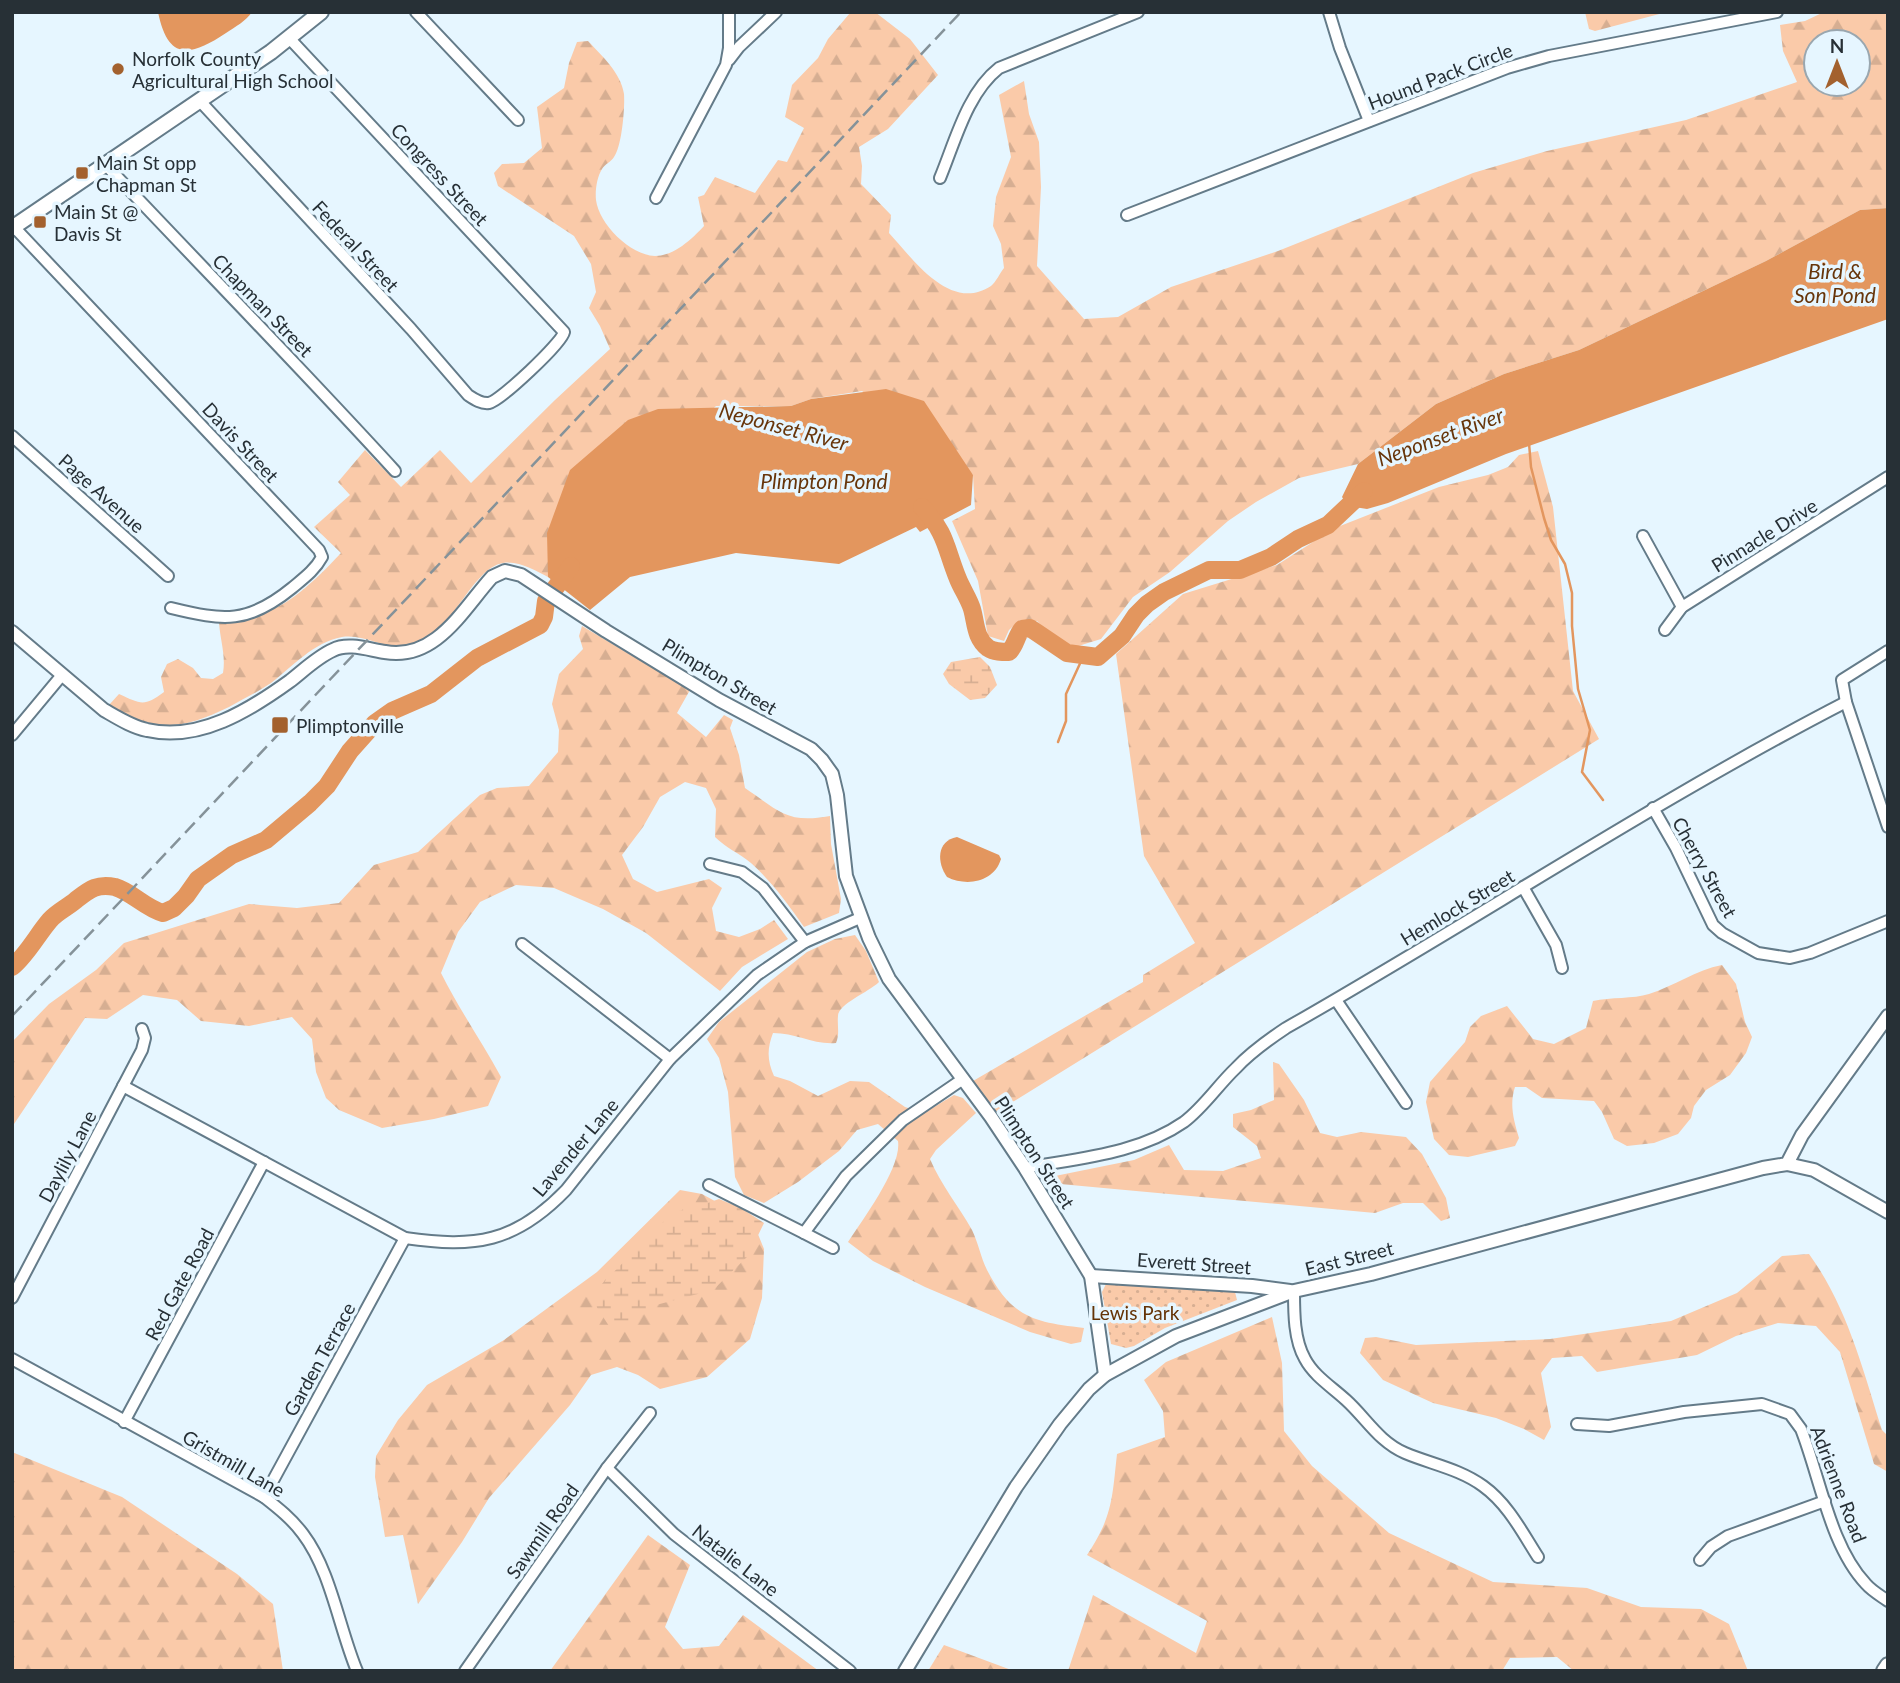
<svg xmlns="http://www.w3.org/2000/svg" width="1900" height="1683" font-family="Lato,sans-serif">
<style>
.grass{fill:url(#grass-dots)}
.forest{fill:url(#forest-firs);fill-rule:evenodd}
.wetland{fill:url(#wetland-marsh)}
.water{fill:#e3965e}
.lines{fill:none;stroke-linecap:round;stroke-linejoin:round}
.stream{stroke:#e3965e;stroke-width:2.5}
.river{stroke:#e3965e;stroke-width:18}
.minor-casing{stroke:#647b89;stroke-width:14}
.tertiary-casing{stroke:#647b89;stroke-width:16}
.secondary-casing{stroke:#647b89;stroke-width:18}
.minor{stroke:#fff;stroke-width:10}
.tertiary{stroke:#fff;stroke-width:12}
.secondary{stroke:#fff;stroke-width:14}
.rail{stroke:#859299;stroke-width:2.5;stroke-dasharray:14 7;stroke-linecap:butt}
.poi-dot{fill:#a3612e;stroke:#e6f6ff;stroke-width:2.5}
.labels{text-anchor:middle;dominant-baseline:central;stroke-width:7;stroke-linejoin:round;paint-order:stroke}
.poi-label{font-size:19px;fill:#273036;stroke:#e6f6ff;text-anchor:start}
.street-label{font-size:19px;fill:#273036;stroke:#e6f6ff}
.park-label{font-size:19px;fill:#643306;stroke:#e6f6ff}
.water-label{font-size:21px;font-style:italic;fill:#67350a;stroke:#e6f6ff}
</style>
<defs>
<pattern id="grass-dots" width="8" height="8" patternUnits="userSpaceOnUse" patternTransform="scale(1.75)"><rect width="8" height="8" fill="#facaa9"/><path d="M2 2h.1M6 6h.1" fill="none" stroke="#d6ae92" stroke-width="1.8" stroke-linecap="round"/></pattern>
<pattern id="forest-firs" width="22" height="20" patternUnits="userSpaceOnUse" patternTransform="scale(1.75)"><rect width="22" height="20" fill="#facaa9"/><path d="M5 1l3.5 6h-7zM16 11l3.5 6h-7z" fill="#d6ae92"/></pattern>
<pattern id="wetland-marsh" width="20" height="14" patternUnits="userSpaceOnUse" patternTransform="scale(1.75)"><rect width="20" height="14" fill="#facaa9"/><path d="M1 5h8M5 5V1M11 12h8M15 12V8" fill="none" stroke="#d6ae92"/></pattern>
</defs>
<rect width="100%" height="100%" fill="#e6f6ff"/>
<polygon class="grass" points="1113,1283 1230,1289 1235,1292 1237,1300 1165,1328 1134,1346 1126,1348 1111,1344 1102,1292 1106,1284"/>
<g class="forest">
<path d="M875,12L910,39L938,75L888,129L859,147L862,166L861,184L891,215L889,233C913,259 950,313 991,286C996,282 1000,273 1004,268L1001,244L993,226L996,197L1011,157L999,95L1024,81L1029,114L1039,142L1041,187L1037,266L1084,319L1118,317L1171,287L1278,251L1473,173L1547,151L1686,120L1797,82L1783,51L1780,25L1805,21L1824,12H1888V208L1860,210L1766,261L1579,350L1504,374L1436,404L1358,464L1299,478L1256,502L1228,521L1170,572L1133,597L1101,639L1075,647L1051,636L1037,621L1020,620L1009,630L1004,641L988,636L978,581L952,521L975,509L973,475L862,391L811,399L791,406H716L549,567L548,577C536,571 518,560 503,563C472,568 451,634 416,646C392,654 366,633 342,637C314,642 292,667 271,683C258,692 243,699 229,707C182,730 154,733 109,705L119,694C141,704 144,707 164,692L161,677L167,664L178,659L193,668L201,678L213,679L223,673C226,655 220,640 219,622C275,620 304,592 341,553L314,527L350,495L338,482L365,450L401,487L440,450L471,483L555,400L610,349L600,326L589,308L596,292L591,264L574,236L498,186L494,173L502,164L524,163L542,148L537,107L564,88L569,63L577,42L588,41C602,56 621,73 624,94C625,108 622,146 614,157C611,162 605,164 602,169C597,177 595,190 596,200C599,224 630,255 655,256C674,256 692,239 704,226L698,197L704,195L715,177L755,193L778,160L787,162L804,128L785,117L792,85L818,58L828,39L850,13ZM1816,42H1858V84H1816Z"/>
<polygon points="1585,12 1667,12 1595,31 1589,29"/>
<polygon points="1538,451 1553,507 1573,691 1599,739 995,1113 973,1081 1143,982 1143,975 1195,943 1144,856 1116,654 1183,594 1277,565 1335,528 1439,487 1488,475 1508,467 1519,455"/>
<path d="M582,626L690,690L677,713L706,737L724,715L733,720L730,728L739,755L745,788C779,811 787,824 830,816L831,844L841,899L839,913L804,927C788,904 772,882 751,863C739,853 726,848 715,837L716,809L706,788L685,782L660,797L643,827L622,855L633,879L657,892L709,879L722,888L712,908L716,931L739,937L760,929L774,920L788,939L742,967L720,991L646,933L603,909L554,888L516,885L480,902L458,932L441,973C459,1009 482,1042 501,1077L488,1106L434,1119L382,1128L339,1110L326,1098L316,1072L312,1039L292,1017L249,1026L201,1021L177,1000L143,995L107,1019L85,1018L12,1127V1042L49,1004L96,970L124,943L249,904L297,908L339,903L374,865L418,852L480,795L497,788L529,786L558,752L559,730L552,704L559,674L583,649L579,636Z"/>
<path d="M855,935L866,951L879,982C869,992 838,1004 838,1016C837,1026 840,1033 836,1043C814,1045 796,1033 773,1033C767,1049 767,1060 774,1076L790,1081L818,1096L850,1081L869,1082L905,1107L924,1113L954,1095L963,1098L976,1113L936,1150L930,1159C941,1185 958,1205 972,1230C978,1242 981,1258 987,1270C1012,1318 1034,1322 1084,1328L1081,1342L1071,1344L1030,1332L925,1287L873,1261L848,1242C863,1219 902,1167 898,1141L878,1124L857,1130L839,1151L798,1182L764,1203L744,1195L735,1177L728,1092L719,1058L707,1039L719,1022L807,952L835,939Z"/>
<path d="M1722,965L1736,984L1745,1022L1752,1037L1746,1053L1730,1075L1706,1090L1694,1106L1691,1118L1678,1134L1654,1143L1627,1146L1614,1139L1602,1112L1594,1101L1542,1098L1526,1087H1515C1509,1105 1514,1121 1519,1138L1515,1146L1468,1157L1449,1155L1434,1139L1426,1102L1430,1082L1465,1042L1470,1027L1481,1016L1507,1006L1533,1039L1554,1044L1586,1028L1593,1001C1611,997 1633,999 1649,994C1674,986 1696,970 1722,965Z"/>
<polygon points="1273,1062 1279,1064 1304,1100 1320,1133 1337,1137 1361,1132 1406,1137 1422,1154 1446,1198 1450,1218 1441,1221 1423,1203 1403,1203 1375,1213 1060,1184 1055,1176 1134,1160 1169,1145 1184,1170 1223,1171 1261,1158 1257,1146 1233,1127 1233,1114 1251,1110 1274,1100"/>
<polygon points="680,1190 702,1194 753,1222 764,1249 762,1298 750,1339 707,1377 660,1389 638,1375 617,1367 591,1375 570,1405 489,1498 462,1542 418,1604 403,1535 385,1537 375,1477 376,1456 398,1420 427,1385 504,1340 597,1272"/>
<path d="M1809,1254C1847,1306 1863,1370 1882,1430L1888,1436V1472L1874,1464L1840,1352L1816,1326L1778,1323L1736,1336L1697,1355L1597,1372L1582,1356L1552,1358L1541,1373L1551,1427L1544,1440L1524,1429L1496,1418L1433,1403L1383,1380L1360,1353L1365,1338L1376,1337L1416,1345L1550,1339L1671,1321L1737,1293L1782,1256Z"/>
<path d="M1272,1317L1282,1363L1284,1431L1312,1466L1389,1533L1493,1582L1587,1588L1641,1607L1701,1609L1729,1624L1748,1671H1574L1557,1657L1510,1658L1502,1671H1068L1093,1595L1196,1653L1207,1621L1087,1555C1113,1516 1112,1498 1117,1454L1165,1437L1163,1411L1144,1380L1166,1362Z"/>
<polygon points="12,1452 122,1497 237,1574 273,1604 283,1671 12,1671"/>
<polygon points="648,1535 690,1565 665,1627 683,1649 719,1646 743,1615 819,1671 550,1671"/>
<polygon points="944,1645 1014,1671 928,1671"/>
</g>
<g class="wetland">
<polygon points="980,657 990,667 997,685 985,698 970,700 949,684 943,674 951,662"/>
<polygon points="719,1199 741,1208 764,1223 748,1256 713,1290 656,1305 622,1327 609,1326 594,1303 599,1287 673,1212 690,1209"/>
</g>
<g class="water">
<path d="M158,12H252C246,21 235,27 226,33C190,57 168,61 158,12Z"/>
<polygon points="1888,208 1888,319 1506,454 1388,503 1367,509 1348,506 1342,497 1358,464 1436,404 1504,374 1579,350 1766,261 1860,210"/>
<polygon points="886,389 924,401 973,475 971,505 920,532 916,527 839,564 736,553 630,577 590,610 548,577 547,533 570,470 628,420 658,409 791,406 811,399"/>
<path d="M957,837L999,855L1001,859C994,882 967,887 947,877C937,863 936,841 957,837Z"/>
</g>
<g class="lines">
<g class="stream">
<polyline points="1529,443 1531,467 1544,518 1551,540 1565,564 1572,593 1572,626 1578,689 1590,730 1582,772 1603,800"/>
<polyline points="1058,742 1066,721 1066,694 1083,657"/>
</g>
<g class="river">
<path d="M922,507C947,534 945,547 958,579C962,589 969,599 972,609C976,623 975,638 988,648C994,652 1002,652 1009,652C1016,645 1016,636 1022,629L1030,628L1067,653L1098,657L1122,636L1136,615L1147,604L1164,592L1209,570H1240L1271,557L1298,539L1328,525L1364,491"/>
<path d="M12,967C27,955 37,935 50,920C57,912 68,907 76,900C89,890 97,883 115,887C132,892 145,908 163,913L174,908L186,896L198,879L232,855L266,840L310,803L327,786L350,751L375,723L392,711L431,694L477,658L540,625L544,617L546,601L571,566"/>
</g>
<defs>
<g id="minor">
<polyline points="416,12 518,120"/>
<polyline points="1329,12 1340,48 1369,121"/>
<polyline points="729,60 739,47 776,12"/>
<path d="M199,100L411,329L468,395C474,399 481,404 489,403C500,401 562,343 564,332L290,39"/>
<path d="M105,164C201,266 300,367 395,471"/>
<path d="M940,178C955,142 967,93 999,68L1138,12"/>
<polyline points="656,198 726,65 729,48 729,12"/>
<polyline points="1127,215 1507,68 1549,56 1777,12"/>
<path d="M14,227L319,550L322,557C315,570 304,578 292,588C248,624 224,621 171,608"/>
<polyline points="12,436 168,576"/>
<polyline points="1643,536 1682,607"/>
<polyline points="1665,630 1682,607 1888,477"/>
<polyline points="1888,651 1842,680 1846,702 1888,827"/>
<polyline points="12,735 62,675"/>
<polyline points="1653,808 1676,848 1713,925 1722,933 1758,953 1790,958 1810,953 1888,921"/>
<polyline points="710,864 742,872 763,888 805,942"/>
<polyline points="1523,887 1556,945 1562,968"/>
<polyline points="522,944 670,1059"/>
<polyline points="1336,1000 1406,1103"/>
<path d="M123,1086L405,1238C475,1248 515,1243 566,1190L670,1059L757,975L805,942L860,918"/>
<path d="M1025,1168C1079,1158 1138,1154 1184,1122C1204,1107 1218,1085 1236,1068C1251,1052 1268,1040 1286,1028C1474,921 1654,801 1846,702"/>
<polyline points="709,1185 804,1233"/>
<polyline points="833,1248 804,1233 846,1176 903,1120 963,1079"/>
<path d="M1294,1291C1294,1313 1294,1340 1305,1359C1314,1376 1332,1387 1346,1400C1366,1418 1379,1442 1405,1453C1431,1464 1460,1469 1483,1486C1508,1504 1522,1532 1538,1557"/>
<polyline points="12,1298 142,1050 145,1038 142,1029"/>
<path d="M12,1359L264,1497C278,1508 292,1519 303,1534C331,1571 339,1628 357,1671"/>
<polyline points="124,1422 264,1162"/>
<path d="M1577,1424L1609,1426L1684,1412L1762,1404L1790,1414L1801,1429C1820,1477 1830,1546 1866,1584C1872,1591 1881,1596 1888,1601"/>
<polyline points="607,1468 674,1534 850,1671"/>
<polyline points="264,1497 405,1238"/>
<polyline points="1700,1560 1711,1547 1728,1536 1825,1501"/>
<polyline points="465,1671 607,1468 650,1413"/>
</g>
<g id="tertiary">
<path d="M12,632L104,710C118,718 132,727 147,730C199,742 250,710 290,681C303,671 317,657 333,650C348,642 370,650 385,652C436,661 463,609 492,577L505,571L521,575L606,631L719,700L811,749L822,760L832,774L837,795L846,876L869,938L889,979L991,1117L1025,1168L1091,1276L1105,1375"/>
<polyline points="1787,1164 1814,1170 1888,1212"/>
<polyline points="1091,1276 1252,1286 1290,1291"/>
<polyline points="905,1671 1016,1487 1060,1424 1089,1389 1105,1375 1176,1336 1294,1291 1371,1274 1763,1168 1787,1164 1802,1135 1888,1016"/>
</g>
<g id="secondary">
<polyline points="12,228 271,52 321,12"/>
<polyline points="1884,1671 1888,1665"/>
</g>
</defs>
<use href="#minor" class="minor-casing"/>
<use href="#tertiary" class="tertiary-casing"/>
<use href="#secondary" class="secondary-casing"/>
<use href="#minor" class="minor"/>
<use href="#tertiary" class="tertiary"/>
<use href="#secondary" class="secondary"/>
<polyline class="rail" points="12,1016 961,12"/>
</g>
<g class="poi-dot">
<circle cx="118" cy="69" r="7"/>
<rect x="75" y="166" width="14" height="14" rx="3.5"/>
<rect x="33" y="215" width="14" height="14" rx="3.5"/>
<rect x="271" y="716" width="18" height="18" rx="3.5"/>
</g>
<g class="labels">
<g class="poi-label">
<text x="132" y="58">Norfolk County<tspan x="132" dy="22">Agricultural High School</tspan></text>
<text x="96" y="162">Main St opp<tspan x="96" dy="22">Chapman St</tspan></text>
<text x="54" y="211">Main St @<tspan x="54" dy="22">Davis St</tspan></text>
<text x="296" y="725">Plimptonville</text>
</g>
<g class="street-label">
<text transform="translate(1440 76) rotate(-21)">Hound Pack Circle</text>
<text transform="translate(440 174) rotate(47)">Congress Street</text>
<text transform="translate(356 246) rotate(47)">Federal Street</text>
<text transform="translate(263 305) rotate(46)">Chapman Street</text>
<text transform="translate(241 442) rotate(47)">Davis Street</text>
<text transform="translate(102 493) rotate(42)">Page Avenue</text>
<text transform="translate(1764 535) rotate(-32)">Pinnacle Drive</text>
<text transform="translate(720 676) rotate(31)">Plimpton Street</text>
<text transform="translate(1705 867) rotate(61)">Cherry Street</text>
<text transform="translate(1457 907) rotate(-31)">Hemlock Street</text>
<text transform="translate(575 1147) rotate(-50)">Lavender Lane</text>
<text transform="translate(1035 1152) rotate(57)">Plimpton Street</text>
<text transform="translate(67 1156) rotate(-62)">Daylily Lane</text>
<text transform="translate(1349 1258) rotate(-14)">East Street</text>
<text transform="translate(1194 1263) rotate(4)">Everett Street</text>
<text transform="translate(179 1284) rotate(-62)">Red Gate Road</text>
<text transform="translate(319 1359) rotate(-61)">Garden Terrace</text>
<text transform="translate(234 1463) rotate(30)">Gristmill Lane</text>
<text transform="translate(1839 1484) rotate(69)">Adrienne Road</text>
<text transform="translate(542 1531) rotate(-55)">Sawmill Road</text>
<text transform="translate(736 1560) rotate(38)">Natalie Lane</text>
</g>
<g class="park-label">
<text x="1135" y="1312">Lewis Park</text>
</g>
<g class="water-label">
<text x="1835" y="270">Bird &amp;<tspan x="1835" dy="24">Son Pond</tspan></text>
<text transform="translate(784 426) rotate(15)">Neponset River</text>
<text transform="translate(1440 436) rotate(-20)">Neponset River</text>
<text x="824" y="480">Plimpton Pond</text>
</g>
</g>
<rect width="1900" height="1683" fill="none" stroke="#273036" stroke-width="28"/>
<g transform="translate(1837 63)"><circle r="33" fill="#e6f6ff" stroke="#9aa7af" stroke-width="2"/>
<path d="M0-5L12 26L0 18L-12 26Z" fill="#a3612e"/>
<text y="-10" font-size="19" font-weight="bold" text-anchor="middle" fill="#273036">N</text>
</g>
</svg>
